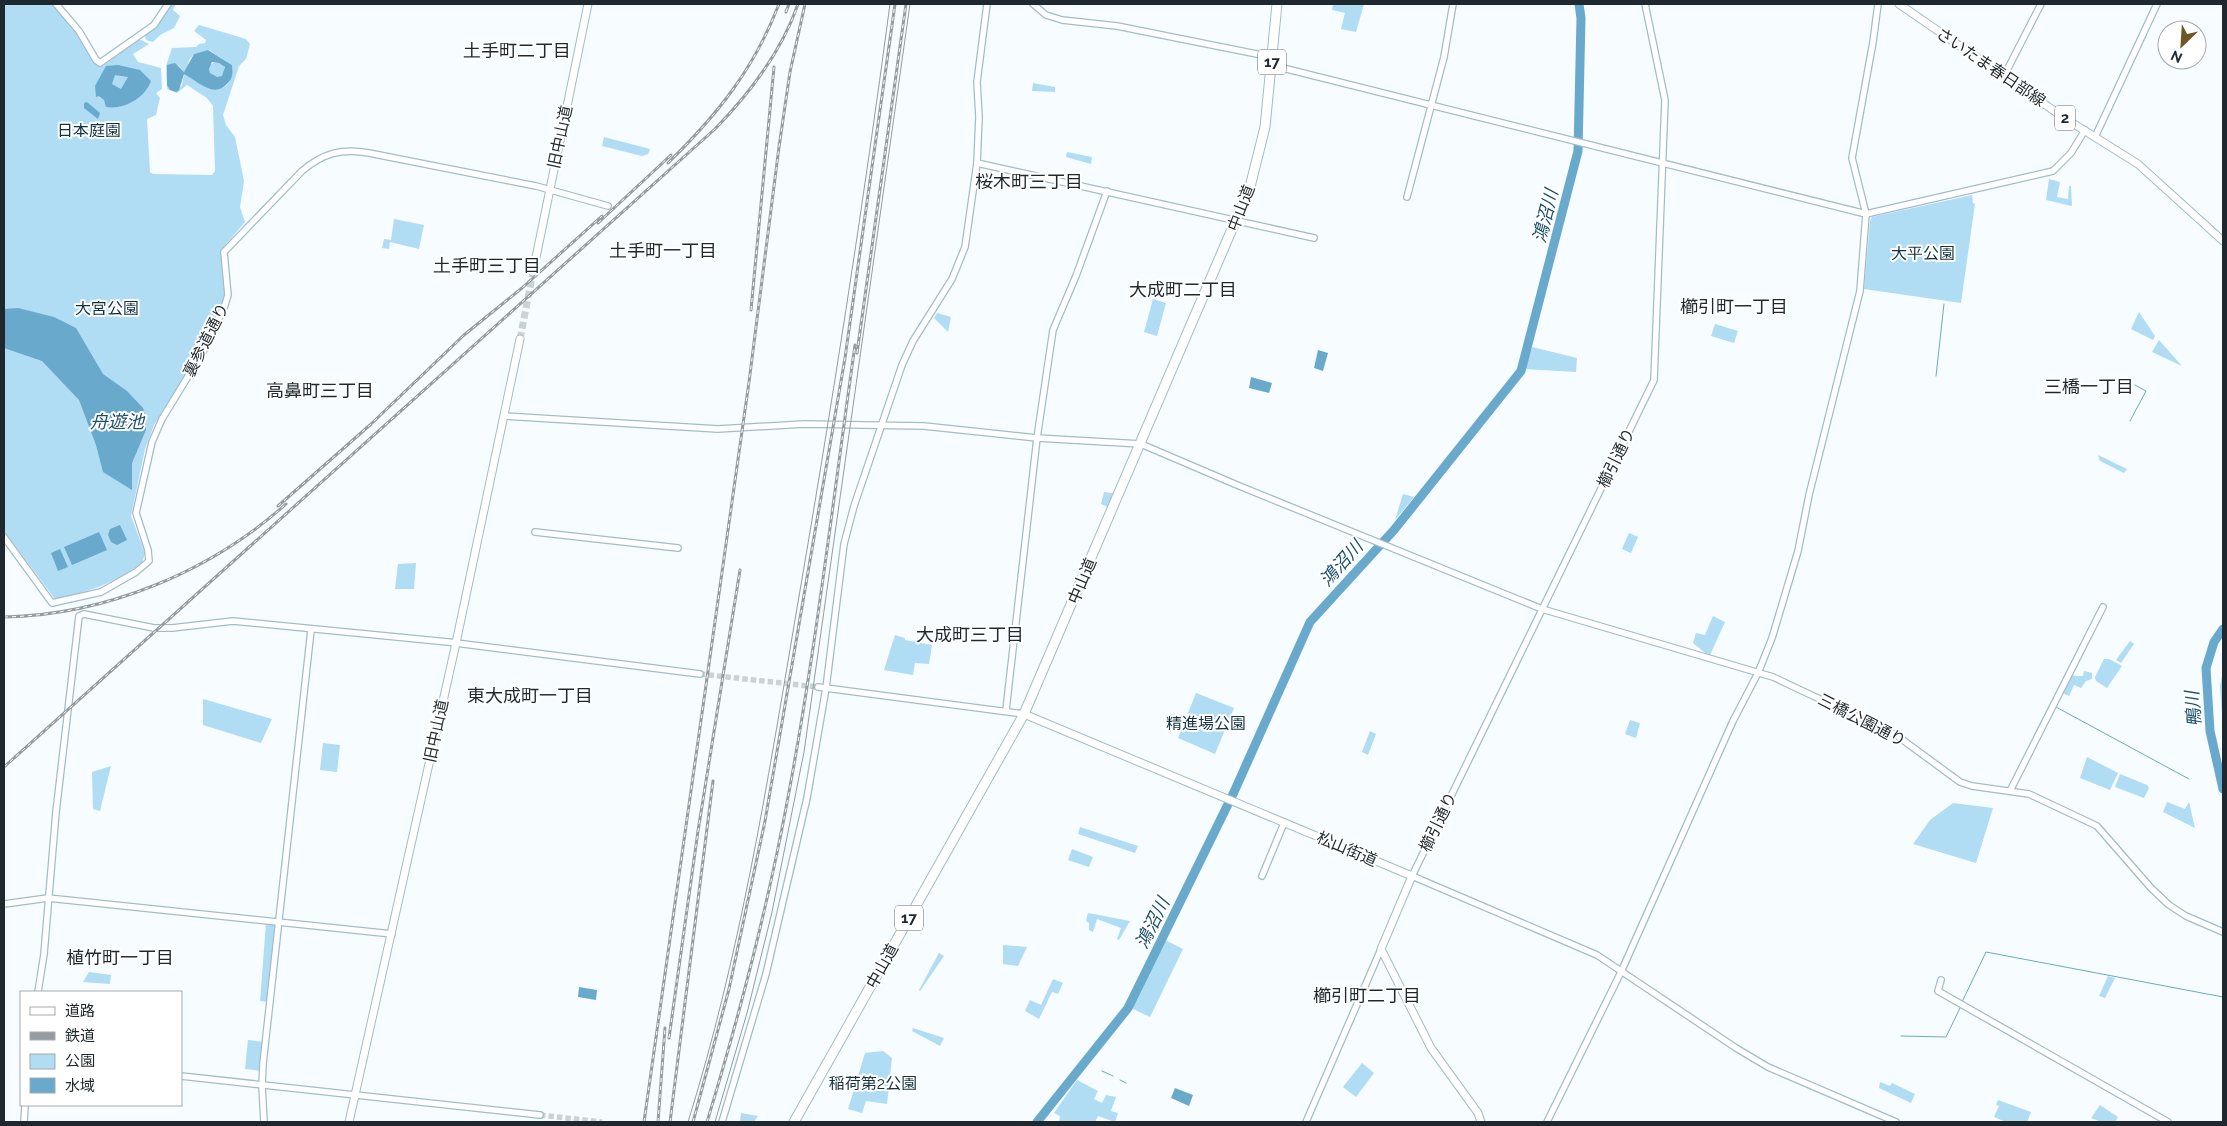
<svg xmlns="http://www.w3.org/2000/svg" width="2227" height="1126" font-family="Raleway,'Noto Sans JP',sans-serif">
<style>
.green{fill:#b0dcf4;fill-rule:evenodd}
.water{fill:#69aacc;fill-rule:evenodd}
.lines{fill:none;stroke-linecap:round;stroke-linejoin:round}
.stream{stroke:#69aacc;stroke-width:1}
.river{stroke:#69aacc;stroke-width:9}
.minor-tunnel{stroke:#cbd2d5;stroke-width:5.5;stroke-dasharray:5.5 3;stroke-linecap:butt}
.major-tunnel{stroke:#cbd2d5;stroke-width:7;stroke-dasharray:7 3.5;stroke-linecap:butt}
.minor-casing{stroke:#a3bcca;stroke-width:8}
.major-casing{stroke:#a3bcca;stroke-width:9}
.highway-casing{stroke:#a3bcca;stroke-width:11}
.minor{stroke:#fff;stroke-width:5.5}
.major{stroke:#fff;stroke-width:7}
.highway{stroke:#fff;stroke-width:9}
.tram{stroke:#949ca0;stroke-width:1}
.rail-casing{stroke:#949ca0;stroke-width:3}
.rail{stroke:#fff;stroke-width:1;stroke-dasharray:4;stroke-linecap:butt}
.labels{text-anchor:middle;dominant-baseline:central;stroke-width:4;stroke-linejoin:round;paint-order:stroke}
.shield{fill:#fff;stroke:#62686d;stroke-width:1}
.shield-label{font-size:15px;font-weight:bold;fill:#1e282e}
.street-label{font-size:16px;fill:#1e282e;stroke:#fff}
.park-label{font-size:16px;fill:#143342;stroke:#fff}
.neighbourhood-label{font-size:18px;fill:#1e282e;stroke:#fff}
.water-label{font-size:18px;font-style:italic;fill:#1d5169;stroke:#fff}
</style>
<rect width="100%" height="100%" fill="#f6fcff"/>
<g class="green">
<path d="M4,4H53L80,36L92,61L98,66H103L139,39L149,44L133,54L138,62L161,68L162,89L156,93L160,98L156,115L147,119L150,172L153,174L212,175L215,171L213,106L207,98L187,85L177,93L167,89L166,66L172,48L196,47L199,44L205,43L206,40L194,31L199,25L246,39L250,44L246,59L239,66L223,115L226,125L235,137L244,181L240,207L245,222L222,249L225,299L201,352L154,425L145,449L131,516L145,553L142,563C114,583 89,592 55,599L4,531ZM209,50L232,65C233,72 232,79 228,84C216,97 197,79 184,74L182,85L177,91L178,65L184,72L187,70L189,60L194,54Z"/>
<polygon points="171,4 176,4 173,10 180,16 174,28 160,35 153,42 146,40 145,35 159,23"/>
<polygon points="1333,4 1364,4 1356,32 1341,29 1345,13 1332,10"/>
<circle cx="217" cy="70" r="8"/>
<polygon points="1033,83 1055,87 1055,92 1032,91"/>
<polygon points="604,137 650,149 648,154 642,156 602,146"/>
<polygon points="1067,152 1092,157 1091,164 1066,157"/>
<polygon points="2049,179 2060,182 2057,197 2068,199 2069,186 2071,186 2072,206 2046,200"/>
<polygon points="1972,195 1973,203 1975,204 1961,303 1864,289 1870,221 1872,217"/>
<polygon points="394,219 424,225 419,249 390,242 389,249 382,248 384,239 391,240"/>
<polygon points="1153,299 1166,303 1157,336 1144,332"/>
<polygon points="2139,312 2155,336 2153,340 2131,329"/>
<polygon points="937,313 951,317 948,332 934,318"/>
<polygon points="1715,324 1738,331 1734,343 1711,336"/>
<polygon points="2159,340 2182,366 2152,352"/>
<polygon points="1532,347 1577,358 1576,372 1524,369"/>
<polygon points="2098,455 2127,469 2124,473 2100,461"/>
<polygon points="1104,492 1119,494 1113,509 1101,504"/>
<polygon points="1403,494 1414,497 1395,520"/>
<polygon points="1629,533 1638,537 1631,553 1622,549"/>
<polygon points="416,563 414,589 395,589 398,564"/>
<polygon points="1713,616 1725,622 1710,655 1708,655 1693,643 1696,633 1705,635"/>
<polygon points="895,635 905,638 905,640 932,645 929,664 915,663 913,675 884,670"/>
<polygon points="2130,641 2134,644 2121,663 2116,660"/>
<polygon points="2104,659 2109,659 2122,666 2107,688 2096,681 2095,677"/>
<polygon points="2084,671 2092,673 2092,679 2086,681 2081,688 2074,685 2069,696 2060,692 2069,673 2075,676 2083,676"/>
<polygon points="2223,671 2223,728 2220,686"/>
<polygon points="1196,693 1234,708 1215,754 1178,738"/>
<polygon points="203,699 272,719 261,743 203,725"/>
<polygon points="1630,720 1640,723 1636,738 1625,734"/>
<polygon points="1370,731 1376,734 1368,755 1362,752"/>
<polygon points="323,743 340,745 337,772 320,770"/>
<polygon points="2087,757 2118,773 2110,790 2080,778"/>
<polygon points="111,766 100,811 93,809 92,772"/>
<polygon points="2120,774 2147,785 2149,788 2144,798 2115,787"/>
<polygon points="2167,802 2185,809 2189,802 2195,828 2163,812"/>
<polygon points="1953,803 1993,808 1976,863 1913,844 1930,820"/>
<polygon points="1080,827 1138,846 1135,853 1078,834"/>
<polygon points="1072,849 1093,857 1089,867 1068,860"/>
<polygon points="1088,913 1130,921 1119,940 1117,939 1121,928 1097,919 1093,932 1089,930 1089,923 1086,921"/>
<polygon points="266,923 278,925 269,1002 260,1001"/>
<polygon points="1165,940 1183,949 1150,1017 1131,1008"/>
<polygon points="1003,945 1027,947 1018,966 1003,964"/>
<polygon points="939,953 944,956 920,991 919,990"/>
<polygon points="89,972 111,975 110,984 83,982"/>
<polygon points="2108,976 2115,978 2105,998 2099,996"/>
<polygon points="1053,979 1063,983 1058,994 1052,992 1039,1019 1025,1011 1030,1000 1041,1005"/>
<polygon points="913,1028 944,1038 940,1046 912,1031"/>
<polygon points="248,1040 265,1042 262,1071 245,1069"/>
<polygon points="883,1051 892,1058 887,1104 866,1101 862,1113 848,1109 865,1053"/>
<polygon points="1362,1063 1374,1073 1356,1097 1343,1087"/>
<polygon points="1077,1080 1098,1091 1094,1099 1102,1103 1106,1095 1116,1097 1111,1111 1118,1113 1115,1122 1098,1116 1095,1122 1059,1122 1060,1116 1054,1113"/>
<polygon points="1880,1082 1890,1086 1892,1083 1915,1094 1911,1103 1879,1088"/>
<polygon points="1998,1100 2031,1112 2027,1122 2006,1122 1994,1117 1999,1106 1996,1105"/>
<polygon points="2100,1105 2118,1117 2115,1122 2101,1122 2091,1118"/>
<polygon points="741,1113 758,1116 754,1122 740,1122"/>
</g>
<g class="water">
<path d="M208,50L232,65C233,72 233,79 227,84C214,99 196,80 184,74L179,90L176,92L170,90L167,85V65L175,63L184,72L194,54ZM212,62L219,63L225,67L222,76L217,77L210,73L209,69Z"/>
<path d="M118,65L140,70L151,81C145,98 124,110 106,107L104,100L99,96L96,97L95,86L106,66ZM115,75L128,77L121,89L112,84Z"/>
<polygon points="87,102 100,113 98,119 84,108 84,103"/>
<polygon points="18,308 54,317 76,328 103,374 127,391 143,408 146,418 146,430 132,463 132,490 103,472 96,445 79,400 42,361 4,348 4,309"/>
<polygon points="1318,350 1328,353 1323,371 1314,368"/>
<polygon points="1251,377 1272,383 1269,393 1249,388"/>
<polygon points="120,525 127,540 117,545 111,542 108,535 110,529"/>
<polygon points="99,532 107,550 72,565 64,547"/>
<polygon points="60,549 68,567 58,571 51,553"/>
<polygon points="579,987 597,990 596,1000 578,997"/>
<polygon points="1175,1088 1193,1095 1189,1106 1171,1098"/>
</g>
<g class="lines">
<g class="stream">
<polyline points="1936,376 1944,304"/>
<polyline points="2130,421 2146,391 2135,385"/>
<polyline points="2056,707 2189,779"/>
<polyline points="1962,1002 1986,952 2223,997"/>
<polyline points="1901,1036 1946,1037 1961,1006"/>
<polyline points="1102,1071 1113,1076"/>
<polyline points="1120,1080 1126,1083"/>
</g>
<g class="river">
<polyline points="2223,629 2214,642 2206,668 2210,731 2223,789"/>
<polyline points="1037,1122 1128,1008 1234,792 1310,622 1394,530 1521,371 1578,151 1581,18 1579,4"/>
</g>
<g class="minor-tunnel">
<polyline points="700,674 818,687"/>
<polyline points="540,1115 602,1122"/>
</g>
<polyline class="major-tunnel" points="520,339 533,272"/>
<defs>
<g id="minor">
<polyline points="56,4 79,31 96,60 100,63 154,25 168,4"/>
<polyline points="1033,4 1046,15 1062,20 1117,26 1272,57"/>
<polyline points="1645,4 1665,100 1654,380 1412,876 1597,955 1736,1048 1768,1067 1896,1122"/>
<polyline points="1271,65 1866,214 2053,171 2071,153 2085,130"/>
<polyline points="2004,76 2041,4"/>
<polyline points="2095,137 2157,4"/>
<polyline points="977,163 1314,238"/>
<polyline points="1407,197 1444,57 1453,4"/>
<polyline points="504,416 718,429 804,424 924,426 1037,438 1141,444 1237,485 1542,609 1773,677 1896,735 1960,782 1972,786 2029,794 2097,826 2151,888 2169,905 2186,916 2223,932"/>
<polyline points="535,532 678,548"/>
<path d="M4,537L52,603L101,592L136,572L149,561L148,550L136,513L152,442L162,419L203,352L225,305L228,295L224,252L302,171C323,153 342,148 369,153L536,186L608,206"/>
<polyline points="818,687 1024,714"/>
<polyline points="1006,710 1037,438 1053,330 1076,276 1107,191"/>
<polyline points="2010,791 2103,607"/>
<polyline points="1262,876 1284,823"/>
<polyline points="4,904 48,898 392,934"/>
<polyline points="1941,980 1938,991 2168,1122"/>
<polyline points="38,992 44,954 56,812 79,616 84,614 154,628 172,628 233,621 448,642 700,674"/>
<polyline points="181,1076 540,1115"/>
<polyline points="24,1122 25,1105"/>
<polyline points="264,1122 262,1086 263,1064 311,630"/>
<polyline points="722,1122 766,974 807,798 826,688 844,544 854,506 902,365 913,341 952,279 965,247 977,163 979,117 977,82 987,4"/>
<polyline points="1306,1122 1381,949"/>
<polyline points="1547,1122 1621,972 1733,721 1758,673 1772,638 1798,551 1809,495 1860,291 1866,214 1852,158 1873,42 1878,4"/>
</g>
<g id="major">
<polyline points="1899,4 2066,119 2138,164 2223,241"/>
<polyline points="533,272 588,4"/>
<polyline points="1024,714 1412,876 1381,949 1431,1048 1478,1113 1481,1122"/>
<polyline points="349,1122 456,643 520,339"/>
</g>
<polyline id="highway" points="794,1122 1024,714 1250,187 1265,127 1277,4"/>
</defs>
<use href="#minor" class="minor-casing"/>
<use href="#major" class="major-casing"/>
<use href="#highway" class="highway-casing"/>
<use href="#minor" class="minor"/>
<use href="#major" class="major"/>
<use href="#highway" class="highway"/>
<g class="tram">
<path d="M688,1122C740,956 767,785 796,614C831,411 863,208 890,4"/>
<polyline points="715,1122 747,1013 772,912 804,752 910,4"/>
</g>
<defs>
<g id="rail">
<polyline points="786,12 789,4"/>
<path d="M668,163C718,114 754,69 779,4"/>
<polyline points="598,223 671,155"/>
<polyline points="751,310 774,67"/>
<polyline points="857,353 906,4"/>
<polyline points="278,506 370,425 464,335 522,288 602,216"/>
<path d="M4,617C106,615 210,572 286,504"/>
<path d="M4,767L715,129C750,93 782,51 798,4"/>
<polyline points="669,1038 698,831 740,570"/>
<polyline points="644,1122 749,382 779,147 790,72 805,4"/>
<polyline points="658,1122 665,1028"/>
<polyline points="670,1122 713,781"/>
<polyline points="693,1122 729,989 765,821 845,358 895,4"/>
<path d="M707,1122C734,1033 758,944 777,853C812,685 831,514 855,345"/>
</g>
</defs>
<use href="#rail" class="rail-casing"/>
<use href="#rail" class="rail"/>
</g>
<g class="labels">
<g class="shield">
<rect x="1258" y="49.5" width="28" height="25" rx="4"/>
<rect x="2055" y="105.5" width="20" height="25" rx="4"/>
<rect x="895" y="905.5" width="28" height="25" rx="4"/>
</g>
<g class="shield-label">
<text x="1272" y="62">17</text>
<text x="2065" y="118">2</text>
<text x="909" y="918">17</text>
</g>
<g class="street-label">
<text transform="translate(1991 67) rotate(34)">さいたま春日部線</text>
<text transform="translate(560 137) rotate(-78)">旧中山道</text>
<text transform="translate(1241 208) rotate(-69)">中山道</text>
<text transform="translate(206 340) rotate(-63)">裏参道通り</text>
<text transform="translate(1616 458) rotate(-64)">櫛引通り</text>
<text transform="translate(1082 581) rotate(-67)">中山道</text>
<text transform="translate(1862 720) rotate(27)">三橋公園通り</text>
<text transform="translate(436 731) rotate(-78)">旧中山道</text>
<text transform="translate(1438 822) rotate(-64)">櫛引通り</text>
<text transform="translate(1347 849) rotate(23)">松山街道</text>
<text transform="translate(882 966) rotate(-61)">中山道</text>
</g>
<g class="park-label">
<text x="89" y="130">日本庭園</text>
<text x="1923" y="253">大平公園</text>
<text x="107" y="308">大宮公園</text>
<text x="1206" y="723">精進場公園</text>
<text x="873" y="1083">稲荷第2公園</text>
</g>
<g class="neighbourhood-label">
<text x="517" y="50">土手町二丁目</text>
<text x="1029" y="181">桜木町三丁目</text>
<text x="663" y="250">土手町一丁目</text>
<text x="487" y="265">土手町三丁目</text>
<text x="1183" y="289">大成町二丁目</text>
<text x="1734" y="306">櫛引町一丁目</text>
<text x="2089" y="386">三橋一丁目</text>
<text x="320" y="390">高鼻町三丁目</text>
<text x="970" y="634">大成町三丁目</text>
<text x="530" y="695">東大成町一丁目</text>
<text x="120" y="957">植竹町一丁目</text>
<text x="1367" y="995">櫛引町二丁目</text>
</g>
<g class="water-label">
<text transform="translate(1545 216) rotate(-76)">鴻沼川</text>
<text x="117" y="421">舟遊池</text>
<text transform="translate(1341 563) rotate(-48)">鴻沼川</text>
<text transform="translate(2193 709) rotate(-95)">鴨川</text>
<text transform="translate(1152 923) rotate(-64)">鴻沼川</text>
</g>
</g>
<rect width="2227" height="1126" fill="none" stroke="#1e282e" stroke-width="10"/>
<rect x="20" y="991" width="162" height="115" fill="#ffffff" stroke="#a5a9ab"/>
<rect x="30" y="1007" width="25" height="8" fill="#ffffff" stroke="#a5a9ab"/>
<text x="65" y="1016" font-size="15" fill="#1e282e">道路</text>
<rect x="30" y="1032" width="25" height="8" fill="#949ca0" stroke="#a5a9ab"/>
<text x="65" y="1041" font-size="15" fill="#1e282e">鉄道</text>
<rect x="30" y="1054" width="25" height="15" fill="#b0dcf4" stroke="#a5a9ab"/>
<text x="65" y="1066" font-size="15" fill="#1e282e">公園</text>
<rect x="30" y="1078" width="25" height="15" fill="#69aacc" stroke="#a5a9ab"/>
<text x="65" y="1091" font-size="15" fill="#1e282e">水域</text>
<g transform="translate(2182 45) rotate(205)"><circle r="24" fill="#ffffff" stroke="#a5a9ab"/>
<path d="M0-4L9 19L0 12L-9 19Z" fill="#6e5626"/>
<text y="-8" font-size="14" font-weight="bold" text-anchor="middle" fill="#1e282e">N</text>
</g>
</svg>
